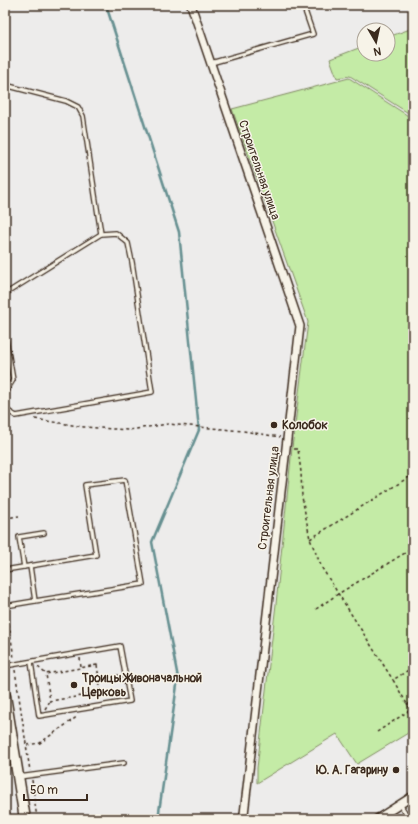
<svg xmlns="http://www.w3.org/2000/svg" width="418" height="824" font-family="Pangolin,sans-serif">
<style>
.green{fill:#c4eba6;stroke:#808a62}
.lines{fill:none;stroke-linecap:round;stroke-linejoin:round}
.stream{stroke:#658f90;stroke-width:2.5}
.lane-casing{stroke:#3b2a1e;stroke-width:6}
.street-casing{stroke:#3b2a1e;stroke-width:10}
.secondary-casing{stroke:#3b2a1e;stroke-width:13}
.path{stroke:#3b2a1e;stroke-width:1.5;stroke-dasharray:3 3;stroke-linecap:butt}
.lane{stroke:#f7f3e8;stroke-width:3.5}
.street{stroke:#f7f3e8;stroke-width:7}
.secondary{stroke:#f7f3e8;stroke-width:10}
.poi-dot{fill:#3b2a1e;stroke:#f7f3e8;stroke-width:1.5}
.labels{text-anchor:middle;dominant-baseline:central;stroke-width:3;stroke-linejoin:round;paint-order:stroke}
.street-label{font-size:12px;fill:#3b2a1e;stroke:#f7f3e8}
.poi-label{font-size:12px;font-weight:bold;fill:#3b2a1e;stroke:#f7f3e8;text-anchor:start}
</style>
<rect width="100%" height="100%" fill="#edeceb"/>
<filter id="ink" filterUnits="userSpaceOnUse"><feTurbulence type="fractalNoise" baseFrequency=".025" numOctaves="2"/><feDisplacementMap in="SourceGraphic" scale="8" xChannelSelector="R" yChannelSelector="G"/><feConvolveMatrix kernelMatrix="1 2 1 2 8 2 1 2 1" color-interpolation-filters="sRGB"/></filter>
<g filter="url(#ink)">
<g class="green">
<polygon points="413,28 413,116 350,76 337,78 330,59 364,46 364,54 388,54 388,37"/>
<polygon points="349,78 413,119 413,730 357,764 337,734 257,783 257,768 276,604 292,448 308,322 232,109"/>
</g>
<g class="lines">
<polyline class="stream" points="106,5 179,232 199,430 152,542 178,678 158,819"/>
<defs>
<g id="lane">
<polyline points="211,63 313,34 303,5"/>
<polyline points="5,85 66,101 78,107 83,116 101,234"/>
<polyline points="5,294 101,234 116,233 128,243 132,262 152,392 16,416 5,409"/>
<polyline points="5,333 13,380 5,393"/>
<polyline points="24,567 19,537 44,533"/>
<polyline points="5,570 96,555 85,485 125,480 143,584 35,601"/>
<polyline points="5,606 35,601 30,566"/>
<polyline points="5,666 120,646 130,701 39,716 31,662"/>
<polyline points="5,756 13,755"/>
<polyline points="19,777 124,763"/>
<polyline points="400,804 409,819"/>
</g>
<g id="street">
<polyline points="191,5 300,326 244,814 246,819"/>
<polyline points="377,819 413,796"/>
</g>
<polyline id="secondary" points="5,696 25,819"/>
</defs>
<use href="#lane" class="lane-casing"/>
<use href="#street" class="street-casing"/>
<use href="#secondary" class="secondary-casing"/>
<g class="path">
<polyline points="35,419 84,427 129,430 168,424 243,431 280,437"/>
<polyline points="294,449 298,449 301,472 302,497 310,539 322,568 393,680"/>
<polyline points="5,518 19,516"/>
<polyline points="310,539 409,477 413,483"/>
<polyline points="316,609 338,594 413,548"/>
<polyline points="7,612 14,658"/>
<polyline points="80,658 81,668"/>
<polygon points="97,665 101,693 50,701 46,674"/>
<polyline points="38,667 46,674"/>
<polyline points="413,667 393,680 413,714"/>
<polyline points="15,670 30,771"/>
<polyline points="99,679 119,675"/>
<polyline points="407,705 413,701"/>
<polyline points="45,709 50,701"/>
<polyline points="377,732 410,710"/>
<polyline points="27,745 40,743 78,716"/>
<polyline points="32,780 37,819"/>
</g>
<use href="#lane" class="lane"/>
<use href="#street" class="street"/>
<use href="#secondary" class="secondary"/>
</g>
</g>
<g class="poi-dot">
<circle cx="274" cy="425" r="4"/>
<circle cx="74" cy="685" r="4"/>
<circle cx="396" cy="770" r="4"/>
</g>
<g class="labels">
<g class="street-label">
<text transform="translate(259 170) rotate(71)">Строительная улица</text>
<text transform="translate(269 498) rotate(-83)">Строительная улица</text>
</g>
<g class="poi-label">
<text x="282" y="425">Колобок</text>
<text x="82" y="678">Троицы Живоначальной<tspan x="82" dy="14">Церковь</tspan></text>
<text x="388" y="770" text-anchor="end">Ю. А. Гагарину</text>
</g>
</g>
<rect width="418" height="824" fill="none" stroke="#f7f3e8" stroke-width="20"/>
<rect x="10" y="10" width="398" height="804" fill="none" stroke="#3b2a1e" stroke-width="1.5" filter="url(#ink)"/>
<g transform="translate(376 42) rotate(171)"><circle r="19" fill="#f7f3e8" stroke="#aca397"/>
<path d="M0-3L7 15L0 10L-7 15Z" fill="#3b2a1e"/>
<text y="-6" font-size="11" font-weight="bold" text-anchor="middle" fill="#3b2a1e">N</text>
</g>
<path d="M24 794v6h63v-6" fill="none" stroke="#3b2a1e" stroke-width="2"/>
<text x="30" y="794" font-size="12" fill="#3b2a1e" stroke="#f7f3e8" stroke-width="3" paint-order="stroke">50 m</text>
</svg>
